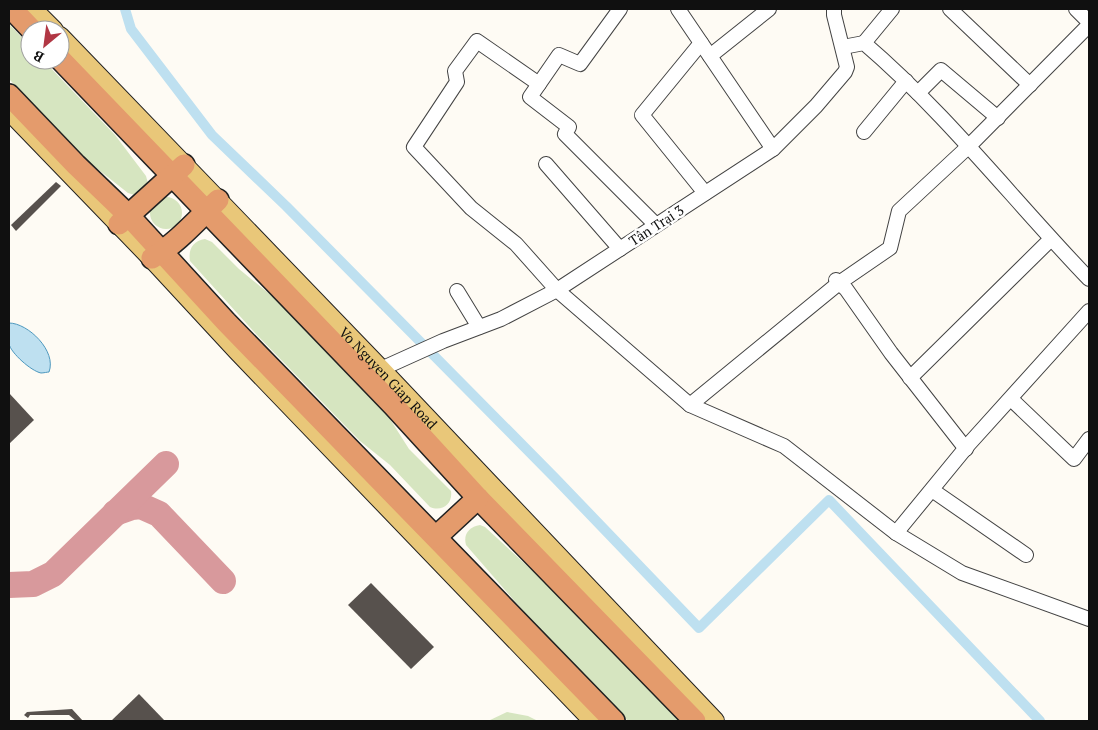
<svg xmlns="http://www.w3.org/2000/svg" width="1098" height="730" font-family="'PT Serif',serif">
<style>
.green{fill:#d6e5c0}
.water{fill:#bee0f0;stroke:#4d98be}
.lines{fill:none;stroke-linecap:round;stroke-linejoin:round}
.canal{stroke:#bee0f0;stroke-width:10}
.taxiway{stroke:#d8999c;stroke-width:26}
.building{fill:#57514d}
.minor-casing{stroke:#434343;stroke-width:16}
.major-casing{stroke:#212121;stroke-width:20}
.highway-casing{stroke:#212121;stroke-width:24}
.minor{stroke:#fff;stroke-width:14}
.major{stroke:#e9c779;stroke-width:18}
.highway{stroke:#e49b6c;stroke-width:21}
.labels{text-anchor:middle;dominant-baseline:central;stroke-width:5;stroke-linejoin:round;paint-order:stroke}
.street-label{font-size:14px;fill:#101010;stroke:#fff}
</style>
<rect width="100%" height="100%" fill="#fefbf4"/>
<g class="green">
<polygon points="9,24 30,46 30,60 43,60 115,135 146,176 149,187 138,196 128,193 85,159 9,79"/>
<circle cx="166" cy="213" r="16"/>
<path d="M205,239L212,242L239,269L284,306L388,416L409,449L451,491C453,504 442,512 430,507L390,465L360,441L257,335L190,261C188,249 193,241 205,239Z"/>
<path d="M480,525L485,527L560,596L681,721H628L531,620L466,545C463,534 469,527 480,525Z"/>
<polygon points="507,712 528,716 538,721 488,721"/>
</g>
<path class="water" d="M9,323C28,323 57,351 49,372C48,372 43,373 41,373C31,371 11,353 9,344C7,337 9,329 9,323Z"/>
<g class="lines">
<polyline class="canal" points="125,9 131,29 212,135 286,206 555,478 699,628 829,500 1040,721"/>
<g class="taxiway">
<polyline points="115,513 132,507 141,506 159,514 223,581"/>
<polyline points="9,585 33,584 53,574 166,464"/>
</g>
</g>
<g class="building">
<polygon points="56,182 61,186 16,231 11,225"/>
<polygon points="9,393 34,420 9,444"/>
<polygon points="371,583 434,647 411,669 348,605"/>
<polygon points="139,694 165,721 111,721"/>
<polygon points="72,709 83,721 76,721 69,715 30,715 28,718 24,715 27,712"/>
</g>
<g class="lines">
<defs>
<g id="minor">
<polyline points="620,9 580,64 559,55 530,97 569,127 565,134 656,225"/>
<polyline points="678,9 773,149"/>
<polyline points="950,9 1030,85"/>
<polyline points="1076,9 1089,22"/>
<polyline points="701,43 642,115 705,193"/>
<polyline points="864,43 892,9"/>
<path d="M843,47L864,43C947,114 1014,201 1089,279"/>
<polyline points="710,56 769,9"/>
<polyline points="539,84 477,41 455,71 457,82 414,147 471,208 516,244 557,290 690,405 784,446 896,533 962,573 1089,619"/>
<polyline points="918,93 941,70 998,118"/>
<polyline points="864,132 906,81"/>
<polyline points="546,164 620,249"/>
<polyline points="836,280 846,289 891,353 966,449"/>
<polyline points="457,291 479,327"/>
<polyline points="381,369 443,341 501,319 557,290 773,149 816,106 845,72 847,67 834,15 834,9"/>
<polyline points="910,378 1051,239"/>
<polyline points="1011,399 1074,459 1089,439"/>
<polyline points="690,405 839,283 890,248 899,211 969,146 1089,25"/>
<polyline points="932,490 1026,555"/>
<polyline points="896,533 969,444 1089,311"/>
</g>
<g id="major">
<polyline points="33,9 54,30"/>
<path id="s1" d="M60,36L381,369L715,721"/>
<polyline points="9,111 151,258 237,351 593,721"/>
</g>
<g id="highway">
<polyline points="12,9 32,30"/>
<polyline points="60,59 393,405 478,498 695,721"/>
<polyline points="9,95 76,165 128,215 226,322 614,721"/>
<polyline points="119,224 184,165"/>
<path d="M152,258C177,243 197,220 218,200"/>
<polyline points="436,537 478,498"/>
</g>
</defs>
<use href="#minor" class="minor-casing"/>
<use href="#major" class="major-casing"/>
<use href="#highway" class="highway-casing"/>
<use href="#minor" class="minor"/>
<use href="#major" class="major"/>
<use href="#highway" class="highway"/>
</g>
<g class="labels">
<g class="street-label">
<text transform="translate(656 225) rotate(-33)">Tân Trại 3</text>
<text stroke="none"><textPath href="#s1" startOffset="474">Vo Nguyen Giap Road</textPath></text>
</g>
</g>
<rect width="1098" height="730" fill="none" stroke="#101010" stroke-width="20"/>
<g transform="translate(45 45) rotate(209)"><circle r="24" fill="#ffffff" stroke="#9f9f9f"/>
<path d="M0-4L9 19L0 12L-9 19Z" fill="#b13744"/>
<text y="-8" font-size="14" font-weight="bold" text-anchor="middle" fill="#101010">B</text>
</g>
</svg>
